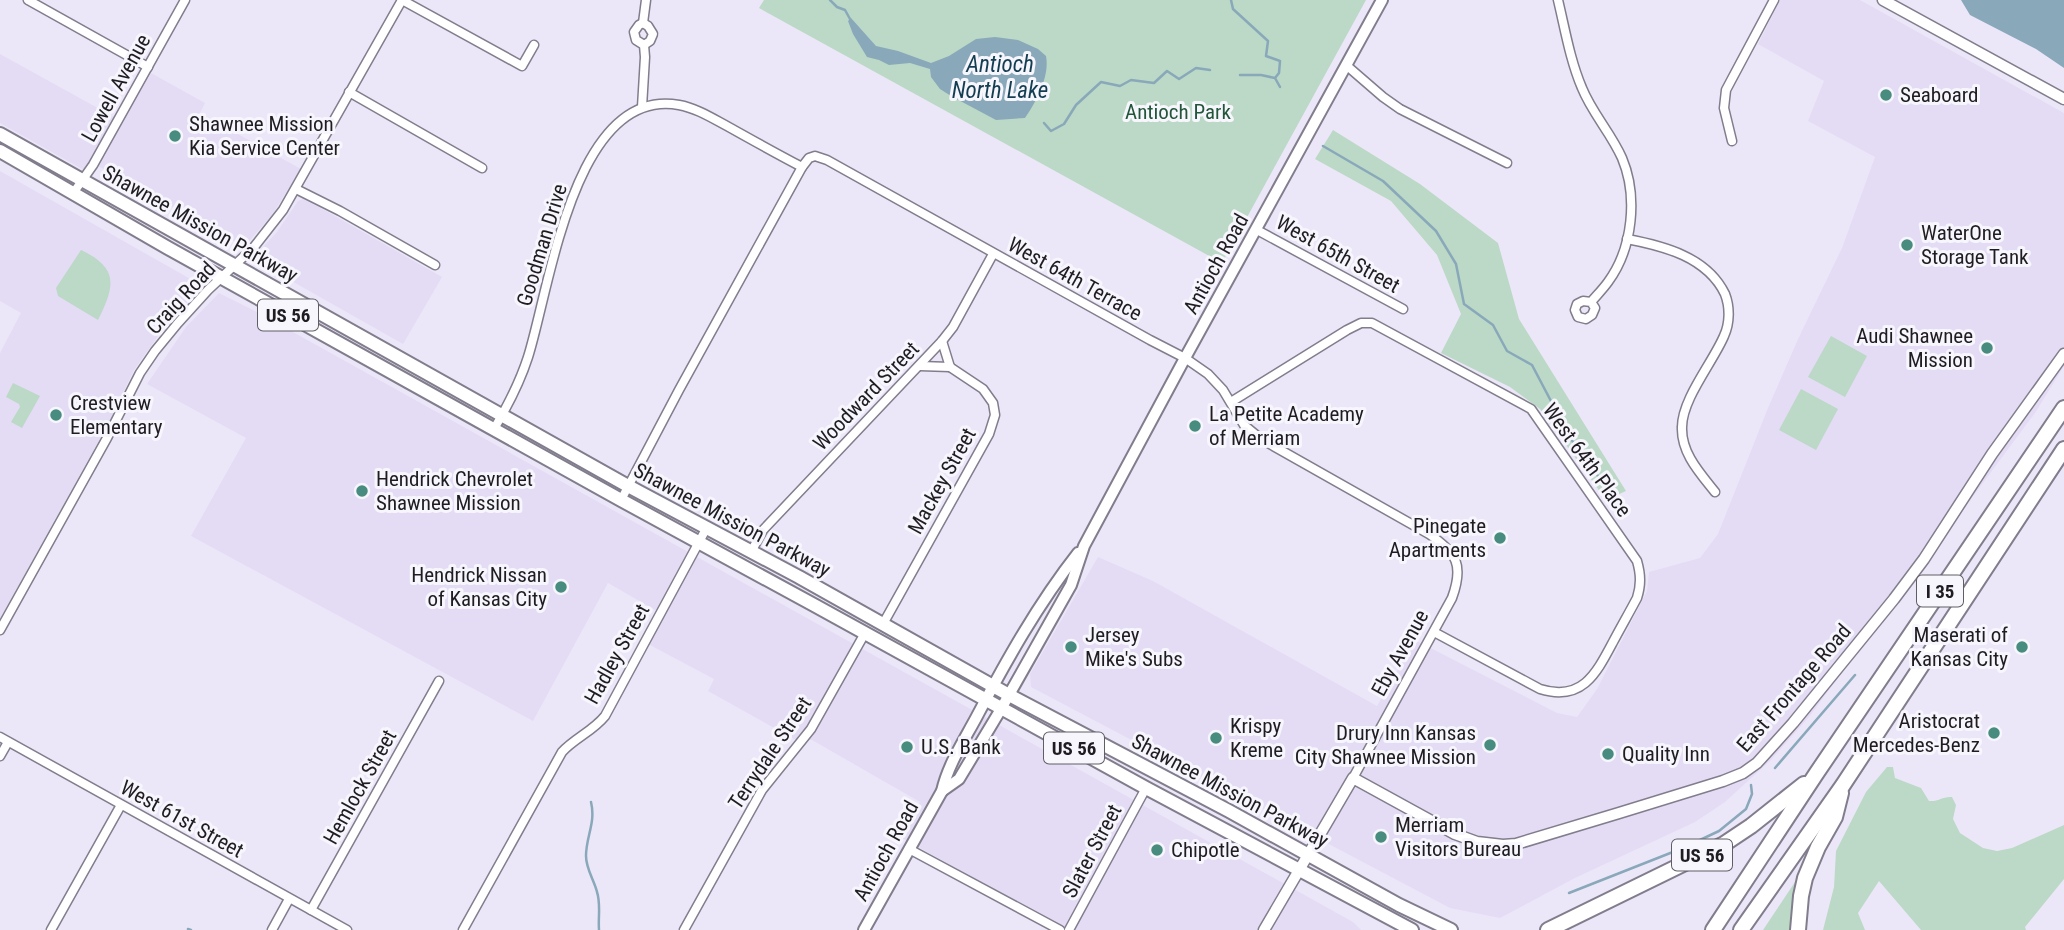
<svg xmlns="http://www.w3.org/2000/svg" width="2064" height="930" font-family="'Roboto Condensed',sans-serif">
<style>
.built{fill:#e4dcf4}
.green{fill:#bbd9c6}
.water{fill:#89a8ba}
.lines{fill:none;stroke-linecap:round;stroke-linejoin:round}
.stream{stroke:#89a8ba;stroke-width:2.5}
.minor-casing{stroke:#827d8c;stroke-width:11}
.tertiary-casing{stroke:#827d8c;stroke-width:13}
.secondary-casing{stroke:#827d8c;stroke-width:14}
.trunk-casing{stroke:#827d8c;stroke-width:16}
.motorway-casing{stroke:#827d8c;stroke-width:18}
.minor{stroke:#fff;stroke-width:8}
.tertiary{stroke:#fff;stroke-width:10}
.secondary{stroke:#fff;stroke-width:10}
.trunk{stroke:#fff;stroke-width:12}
.motorway{stroke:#fff;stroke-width:14}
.poi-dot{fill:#488c80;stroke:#f8f6fd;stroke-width:2.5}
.labels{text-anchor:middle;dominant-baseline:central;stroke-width:6;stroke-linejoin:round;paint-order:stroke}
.shield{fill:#f8f6fd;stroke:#605e64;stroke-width:2}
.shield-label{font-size:19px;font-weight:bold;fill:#1f1d22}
.street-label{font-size:21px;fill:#1f1d22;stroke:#f8f6fd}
.poi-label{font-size:21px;fill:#1f1d22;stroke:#f8f6fd;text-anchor:start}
.park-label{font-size:21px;fill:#22563a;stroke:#f8f6fd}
.water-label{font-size:23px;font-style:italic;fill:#133e52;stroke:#f8f6fd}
</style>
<rect width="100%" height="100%" fill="#ece7f8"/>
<g class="built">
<polygon points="1780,0 1860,0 2064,113 2064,366 2035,413 1809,717 1771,760 1725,802 1695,822 1575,878 1500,918 1450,908 1031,687 1030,674 1098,557 1153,581 1377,706 1415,640 1557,713 1577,717 1597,689 1647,591 1649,572 1700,558 1718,534 1768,408 1799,337 1842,248 1875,157 1808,121 1824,81 1758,44"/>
<polygon points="0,54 114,117 84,170 0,123"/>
<polygon points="151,73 205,103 200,113 301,169 272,215 244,247 98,166"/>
<polygon points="0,171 194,281 194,287 191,298 163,329 134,370 107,426 0,619 0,353 21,313 0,301"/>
<polygon points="303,199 319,207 442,277 403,344 258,262 259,256 264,246 277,232 298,201"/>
<polygon points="219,293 257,312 1353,922 1361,930 1068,930 902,838 920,802 812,740 794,739 708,691 714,679 648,644 662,614 608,583 533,721 191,536 246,438 147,384 186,327"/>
</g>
<g class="green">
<polygon points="764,0 1366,0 1222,263 759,8"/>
<polygon points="1333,130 1420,184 1498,243 1519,319 1626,491 1606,500 1540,409 1510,387 1441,353 1461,314 1437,255 1391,201 1315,159"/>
<path d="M81,250C119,268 115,286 98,320L58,296L56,288Z"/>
<polygon points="1831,336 1867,356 1845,397 1808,377"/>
<polygon points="13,383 40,396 22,428 11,422 20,407 19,404 6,397"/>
<polygon points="1801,389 1838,409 1816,450 1779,430"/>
<path d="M1887,767H1893L1895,778L1921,788L1929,801C1938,802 1943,796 1952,797L1956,805L1953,819L1960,833L1983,848L1997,851L2012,848L2064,825V879L2025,927L2026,930H1921L1879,881L1858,913L1865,930H1823L1834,887L1836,851L1866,792Z"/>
<polygon points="1799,876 1796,930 1763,930"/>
</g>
<g class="water">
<polygon points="1961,0 2064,0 2064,68 2036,49 1970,15"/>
<path d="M851,18L876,46L898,51L931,63L949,56L976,39L995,37L1018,40L1038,49L1046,56C1050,76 1036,102 1025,118L996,120L951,96L940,89L931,77L930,69L910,63L889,65L879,60L867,57L853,34L848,21Z"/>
</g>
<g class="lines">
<g class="stream">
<polyline points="830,0 837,7 845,10 850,19"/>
<polyline points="1231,0 1233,9 1268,41 1266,56 1280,61 1279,73 1275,78"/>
<polyline points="1240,75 1261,75 1275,78 1280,87"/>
<polyline points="1044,123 1051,131 1064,124 1076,105 1101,82 1120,86 1131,80 1154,83 1167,71 1179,79 1196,68 1210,70"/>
<polyline points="1323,146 1383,181 1436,231 1456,264 1464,304 1493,325 1507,351 1532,365 1552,403 1552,413 1603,483"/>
<polyline points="1775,768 1855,675"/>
<path d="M591,802C596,823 586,836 586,856C586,869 594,880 597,892C601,904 598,917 599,930"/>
<polyline points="1569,893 1683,848 1719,831 1746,809 1752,794 1751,785"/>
<polyline points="188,929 191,930"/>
</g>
<defs>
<g id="minor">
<polyline points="28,0 148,67"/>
<polyline points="402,0 522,66 534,45"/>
<path d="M1558,0C1565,29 1570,60 1582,88C1592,113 1611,133 1622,158C1638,196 1633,248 1608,282C1603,289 1597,295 1591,302L1583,301L1577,304L1575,310L1578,317L1586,319L1592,315L1595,308L1591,302"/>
<polyline points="643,23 648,26 653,34 650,41 644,45"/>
<polyline points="643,23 646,0"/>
<polyline points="1346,65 1383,97 1400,109 1507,163"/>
<polyline points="349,92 482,168"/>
<polyline points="642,107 645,57 644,45 636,40 634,32 639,25 643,23"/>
<polyline points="1732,141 1724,108 1726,90 1774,0"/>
<polyline points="296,189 340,211 435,265"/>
<polyline points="74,192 93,165 185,0"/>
<polyline points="1257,230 1403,309"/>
<path d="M1627,239C1664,246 1707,257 1725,294C1730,307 1730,323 1724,336C1713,362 1682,399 1682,427C1681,453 1700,473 1715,492"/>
<polyline points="920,366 950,367"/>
<path d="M1231,402L1347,330L1361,323H1372L1531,409L1637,561C1641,575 1641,585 1637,598C1629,613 1621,627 1613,642C1596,674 1582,702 1540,689L1434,632"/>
<path d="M494,429C507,407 520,382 528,357C550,288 574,86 679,105C696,108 712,118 727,126C752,140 777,154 802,167L809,158L815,156L827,160L1150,340L1185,358L1208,374L1223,390L1244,425L1261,439L1429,534C1457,553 1464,565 1452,598L1353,778"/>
<polyline points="621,500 679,390 802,167"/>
<polyline points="751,552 763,530 942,341 953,327 993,254"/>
<polyline points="883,624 989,434 995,415 993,403 983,389 950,367 942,341"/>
<polyline points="0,630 107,438 140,373 155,351 178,323 208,290 254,247 283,210 402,0"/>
<polyline points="0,737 347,930"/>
<polyline points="0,756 8,742"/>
<polyline points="909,849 1060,930"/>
<polyline points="311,910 439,681"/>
<polyline points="51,930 121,805"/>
<polyline points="272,930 289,899"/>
<path d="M463,930L562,752C575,738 593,731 605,716L706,529"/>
<polyline points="684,930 762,790 811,729 865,633"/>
<polyline points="1069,930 1146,788"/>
</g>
<g id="tertiary">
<polyline points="1883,0 2064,99"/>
<polyline points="1264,930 1353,778 1455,834 1477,842 1503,845 1516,844 1619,813 1723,781 1743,773 1757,763 1793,723 1894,599 1924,559 1992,454 2064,354"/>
</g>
<g id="secondary">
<polyline points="942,791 959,779 1001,709 1071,585 1084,546 1185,358 1382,0"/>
<path d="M864,930L942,791C948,765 963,742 976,718C1006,661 1038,604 1078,553"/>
</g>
<g id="trunk">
<polyline points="0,134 628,486 799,577 1009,695 1229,811 1399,905 1451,930"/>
<polyline points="0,151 168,248 621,500 814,605 1146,788 1412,930"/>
</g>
<g id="motorway">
<polyline points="1548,930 1724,844 1751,826 1804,784"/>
<polyline points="1713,930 1816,774 2064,408"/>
<polyline points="1741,930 1843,785 2064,449"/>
<polyline points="1798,930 1801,896 1805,878 1818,847 1835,817 1841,793"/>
</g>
</defs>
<use href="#minor" class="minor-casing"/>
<use href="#tertiary" class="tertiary-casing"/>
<use href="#secondary" class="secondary-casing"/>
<use href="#trunk" class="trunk-casing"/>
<use href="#motorway" class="motorway-casing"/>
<use href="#minor" class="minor"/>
<use href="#tertiary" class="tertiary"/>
<use href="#secondary" class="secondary"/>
<use href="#trunk" class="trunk"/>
<use href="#motorway" class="motorway"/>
</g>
<g class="poi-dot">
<circle cx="1886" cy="95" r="7"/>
<circle cx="175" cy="136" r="7"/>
<circle cx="1907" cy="245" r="7"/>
<circle cx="1987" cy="348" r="7"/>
<circle cx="56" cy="415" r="7"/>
<circle cx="1195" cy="426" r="7"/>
<circle cx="362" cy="491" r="7"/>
<circle cx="1500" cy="538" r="7"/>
<circle cx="561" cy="587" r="7"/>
<circle cx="1071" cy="647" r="7"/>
<circle cx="2022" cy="647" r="7"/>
<circle cx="1994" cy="733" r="7"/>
<circle cx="1216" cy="738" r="7"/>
<circle cx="1490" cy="745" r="7"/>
<circle cx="907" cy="747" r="7"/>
<circle cx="1608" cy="754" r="7"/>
<circle cx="1381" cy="837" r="7"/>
<circle cx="1157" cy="850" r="7"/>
</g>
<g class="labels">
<g class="shield">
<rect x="258" y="299.5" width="60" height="31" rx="5"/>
<rect x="1917" y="575.5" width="46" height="31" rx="5"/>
<rect x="1044" y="732.5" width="60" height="31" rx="5"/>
<rect x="1672" y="839.5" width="60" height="31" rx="5"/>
</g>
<g class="shield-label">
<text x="288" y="315">US 56</text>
<text x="1940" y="591">I 35</text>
<text x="1074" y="748">US 56</text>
<text x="1702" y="855">US 56</text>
</g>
<g class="street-label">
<text transform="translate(116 88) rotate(-61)">Lowell Avenue</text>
<text transform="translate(200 224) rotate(29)">Shawnee Mission Parkway</text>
<text transform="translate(542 245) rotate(-73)">Goodman Drive</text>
<text transform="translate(1338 254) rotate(29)">West 65th Street</text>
<text transform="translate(1216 264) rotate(-61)">Antioch Road</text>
<text transform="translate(1075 279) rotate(29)">West 64th Terrace</text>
<text transform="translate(181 298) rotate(-47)">Craig Road</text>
<text transform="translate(866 396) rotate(-46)">Woodward Street</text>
<text transform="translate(1587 460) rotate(54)">West 64th Place</text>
<text transform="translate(942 481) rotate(-61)">Mackey Street</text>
<text transform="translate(732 520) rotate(28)">Shawnee Mission Parkway</text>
<text transform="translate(1400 653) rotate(-61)">Eby Avenue</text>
<text transform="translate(617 654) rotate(-61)">Hadley Street</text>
<text transform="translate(1794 688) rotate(-49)">East Frontage Road</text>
<text transform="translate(770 753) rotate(-56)">Terrydale Street</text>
<text transform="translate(360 787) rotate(-61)">Hemlock Street</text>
<text transform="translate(1230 791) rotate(28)">Shawnee Mission Parkway</text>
<text transform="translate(182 819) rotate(29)">West 61st Street</text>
<text transform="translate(886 851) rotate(-61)">Antioch Road</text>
<text transform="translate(1092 851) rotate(-62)">Slater Street</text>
</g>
<g class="poi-label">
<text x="1900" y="95">Seaboard</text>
<text x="189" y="124">Shawnee Mission<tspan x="189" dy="24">Kia Service Center</tspan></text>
<text x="1921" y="233">WaterOne<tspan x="1921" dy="24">Storage Tank</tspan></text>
<text x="1973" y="336" text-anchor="end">Audi Shawnee<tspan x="1973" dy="24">Mission</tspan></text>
<text x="70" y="403">Crestview<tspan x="70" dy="24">Elementary</tspan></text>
<text x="1209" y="414">La Petite Academy<tspan x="1209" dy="24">of Merriam</tspan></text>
<text x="376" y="479">Hendrick Chevrolet<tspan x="376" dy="24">Shawnee Mission</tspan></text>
<text x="1486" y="526" text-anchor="end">Pinegate<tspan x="1486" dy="24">Apartments</tspan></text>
<text x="547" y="575" text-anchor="end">Hendrick Nissan<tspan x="547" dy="24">of Kansas City</tspan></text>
<text x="1085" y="635">Jersey<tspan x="1085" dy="24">Mike's Subs</tspan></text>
<text x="2008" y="635" text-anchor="end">Maserati of<tspan x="2008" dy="24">Kansas City</tspan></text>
<text x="1980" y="721" text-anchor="end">Aristocrat<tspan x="1980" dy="24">Mercedes-Benz</tspan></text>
<text x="1230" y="726">Krispy<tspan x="1230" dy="24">Kreme</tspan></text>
<text x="1476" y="733" text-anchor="end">Drury Inn Kansas<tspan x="1476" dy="24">City Shawnee Mission</tspan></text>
<text x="921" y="747">U.S. Bank</text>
<text x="1622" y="754">Quality Inn</text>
<text x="1395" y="825">Merriam<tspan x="1395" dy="24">Visitors Bureau</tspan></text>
<text x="1171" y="850">Chipotle</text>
</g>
<g class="park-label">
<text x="1178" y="112">Antioch Park</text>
</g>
<g class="water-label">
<text x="1000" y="64">Antioch<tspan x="1000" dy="26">North Lake</tspan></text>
</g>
</g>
</svg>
